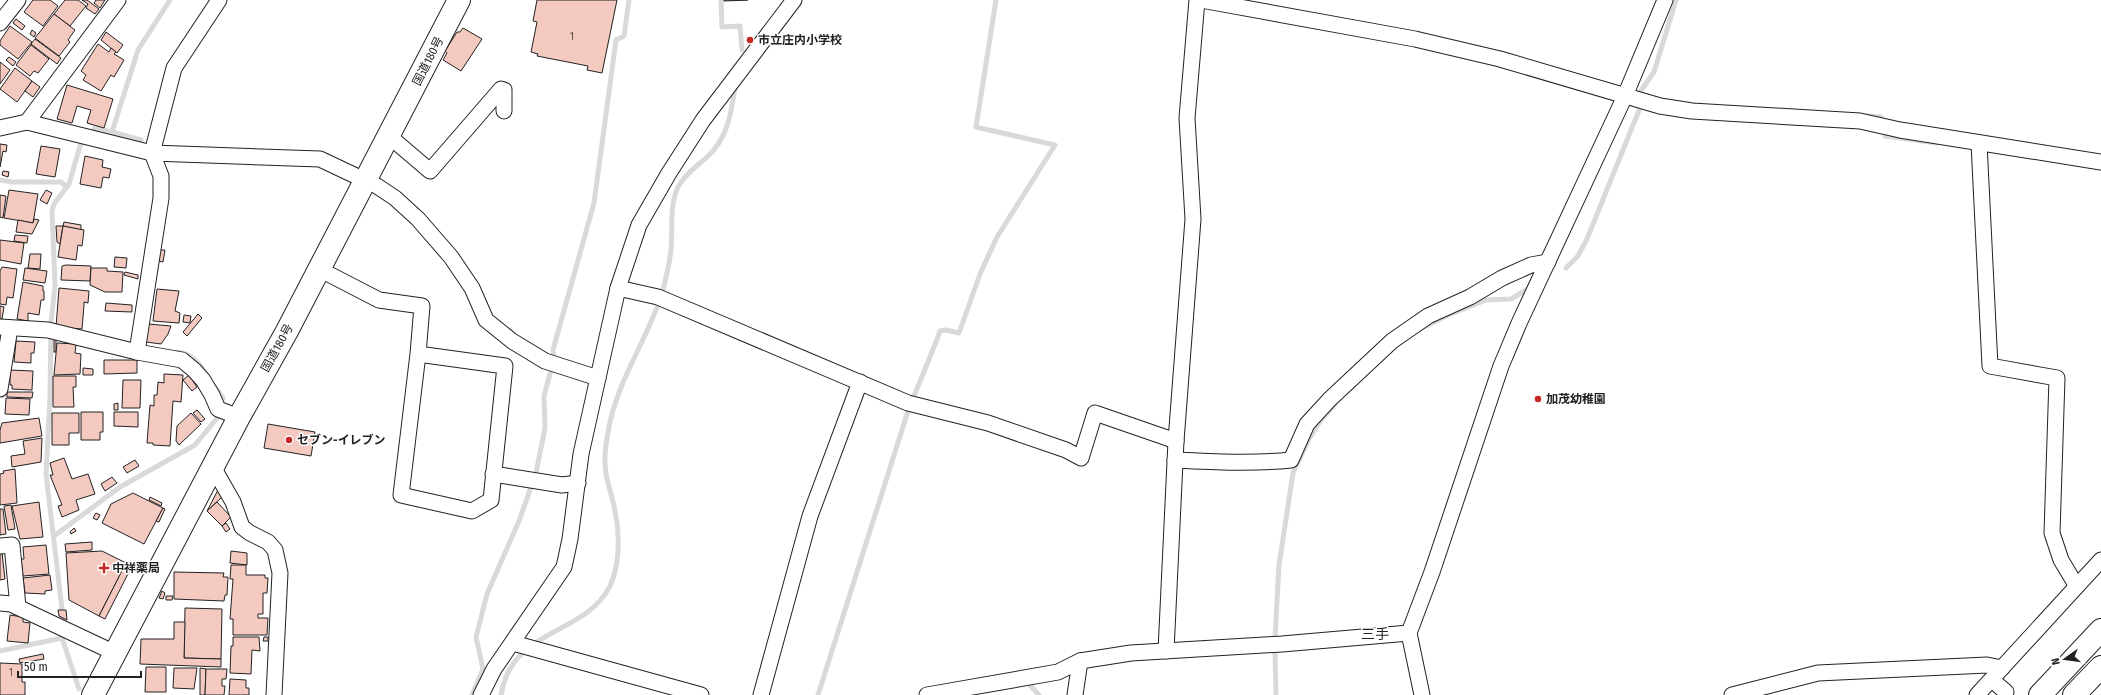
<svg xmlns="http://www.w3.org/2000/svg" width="2101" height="695" font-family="'Fira Sans Condensed','Noto Sans JP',sans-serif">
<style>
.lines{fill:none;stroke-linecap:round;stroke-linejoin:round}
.stream{stroke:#d9d9d9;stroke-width:5}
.building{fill:#f3c9c0;stroke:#222}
.street-casing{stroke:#222;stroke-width:17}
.highway-casing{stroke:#222;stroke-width:24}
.street{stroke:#fff;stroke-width:15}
.highway{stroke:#fff;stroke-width:22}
.poi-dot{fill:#c62828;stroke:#fff;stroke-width:1.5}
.labels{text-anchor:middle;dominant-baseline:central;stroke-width:3;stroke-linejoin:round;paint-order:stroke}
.number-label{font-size:10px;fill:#564c4a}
.poi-label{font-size:12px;font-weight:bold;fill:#222;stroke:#fff;text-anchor:start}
.street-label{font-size:12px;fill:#222;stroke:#fff}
.quarter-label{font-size:14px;fill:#222;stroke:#fff}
</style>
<rect width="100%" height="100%" fill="#fff"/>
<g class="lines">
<g class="stream">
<polyline points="721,0 722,27 740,26 742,50"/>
<polyline points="1638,95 1654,72 1676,0"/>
<polyline points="1868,116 1881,117 1885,136 1936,143"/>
<polyline points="112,132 141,140"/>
<polyline points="0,180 12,182 61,182 67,187"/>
<polyline points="1566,268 1578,256 1587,239 1642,103"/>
<polyline points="1420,329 1446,316 1486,300 1511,299 1526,290"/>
<path d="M177,352C189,353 196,360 203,369"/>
<polyline points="54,536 120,487 195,445 218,417 223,398 215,387"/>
<polyline points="1275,638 1279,565 1293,473 1309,439 1321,420 1335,404"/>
<polyline points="0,651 62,638"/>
<polyline points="1275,652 1276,695"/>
<polyline points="1024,684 1028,683 1039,695"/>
<polyline points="79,689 62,638 62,609 46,474 50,397 51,323 55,285 52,211 54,204 69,184 80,146 95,128 112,132 138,50 170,0"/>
<polyline points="472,695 483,669 476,637 487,594 519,521 536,473 545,428 544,396 554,359 553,350 594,203 616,40 624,36 629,0"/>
<path d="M501,695C512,627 585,636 610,586C620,564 620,534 615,511C613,498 608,486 606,474C603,455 607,436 611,418C622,373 650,334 663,290C666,277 670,262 671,249C673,228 669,207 678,187C684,175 697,166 707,157C727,139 731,115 735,88"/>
<polyline points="818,695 908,411 936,342 940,331 946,330 959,333 980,274 997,237 1055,145 976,127 996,0"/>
</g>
</g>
<g class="building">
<polygon points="33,0 50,0 58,6 43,26 24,12"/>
<polygon points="65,0 78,0 86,6 70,26 54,14"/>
<polygon points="82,0 87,0 99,9 95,14 86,8 88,4"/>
<polygon points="96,0 105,0 100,8 94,3"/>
<polygon points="537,0 617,0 602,73 587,70 588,66 537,56 538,54 531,52 537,22 533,21"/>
<polygon points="724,0 748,0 724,1"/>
<polygon points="54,14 75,30 68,40 70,42 59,56 35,38"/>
<polygon points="16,19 25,26 22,30 13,23"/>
<polygon points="10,26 32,42 18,59 0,45 0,41"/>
<polygon points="463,28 482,39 461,71 443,60 447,53 445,51 457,32 460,32"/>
<polygon points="32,30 36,33 34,37 30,34"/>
<polygon points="106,32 123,45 117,53 101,40"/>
<polygon points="35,39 61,58 57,64 31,44"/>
<polygon points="98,44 109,52 111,48 116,52 114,54 124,60 114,77 111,75 101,91 83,80 86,75 81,71"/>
<polygon points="31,45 49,59 38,73 34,71 30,76 16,65"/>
<polygon points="9,57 16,62 13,66 6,60"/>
<polygon points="0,62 10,70 0,84"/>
<polygon points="15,68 32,81 17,102 0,89"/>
<polygon points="32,81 40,87 33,97 25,91"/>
<polygon points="67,85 113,99 104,128 87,123 91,110 77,106 72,123 57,119"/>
<polygon points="0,144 7,145 6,152 3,151 0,167"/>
<polygon points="41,146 60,149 55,177 36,174"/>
<polygon points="85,156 103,160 102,167 111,169 109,178 103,177 101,188 80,184"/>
<polygon points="3,171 9,172 8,177 2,175"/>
<polygon points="9,190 38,194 33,223 4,218"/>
<polygon points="46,190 52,193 47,204 40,200"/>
<polygon points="0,195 6,196 3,218 0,217"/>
<polygon points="34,219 39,220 32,234 16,232 18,220 33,223"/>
<polygon points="64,222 81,225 81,230 63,226"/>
<polygon points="56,226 63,226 60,244 57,242"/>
<polygon points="63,226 84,230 82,246 78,245 76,260 58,257"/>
<polygon points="15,235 28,236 27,243 14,241"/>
<polygon points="0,240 24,243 21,264 0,260"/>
<polygon points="159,250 165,250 163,262 158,261"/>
<polygon points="30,254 41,254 40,269 28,268"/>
<polygon points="115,257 127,258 126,268 114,267"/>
<polygon points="66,265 91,266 90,281 61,280 62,266"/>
<polygon points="2,267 17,269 13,298 7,297 6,305 0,304 0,271"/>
<polygon points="25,268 47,271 45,283 23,280"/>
<polygon points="91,268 107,268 107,271 123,272 122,292 105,292 90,285"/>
<polygon points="125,272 138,275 138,279 124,275"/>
<polygon points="23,282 43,286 43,291 44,291 44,300 41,300 39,315 28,313 28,321 17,319"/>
<polygon points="59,288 89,291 88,303 84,302 84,305 82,329 56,327"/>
<polygon points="157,289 179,291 175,311 180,313 179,323 153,321"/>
<polygon points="106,303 132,305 132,312 105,311"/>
<polygon points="0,306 4,307 2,319 0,319"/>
<polygon points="198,314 202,318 187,336 183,332"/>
<polygon points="184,315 191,316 190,323 183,322"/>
<polygon points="148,324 171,326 168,334 161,344 146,342"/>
<rect x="54" y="335" width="2" height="17"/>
<polygon points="16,341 35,342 34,353 31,353 31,363 14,362"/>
<polygon points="57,343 76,344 75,353 81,354 80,374 54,375"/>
<polygon points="104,360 137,360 137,373 104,374"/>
<polygon points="83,368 93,369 93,375 83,375"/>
<polygon points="10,370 33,371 32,390 12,389 12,385 10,385"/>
<polygon points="164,374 183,375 181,402 173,401 170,446 153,445 153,443 147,443 150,405 154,406 154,395 157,395 158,382 164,383"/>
<polygon points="189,375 197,387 192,391 183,380"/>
<polygon points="53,376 76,376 76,387 73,387 74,407 53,407"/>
<polygon points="123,380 141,380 140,408 122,408"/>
<polygon points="7,392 33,392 32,398 7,397"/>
<polygon points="6,398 30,399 29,415 5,414"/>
<polygon points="118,403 118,410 114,410 114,404"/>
<polygon points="197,410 205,419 201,422 193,413"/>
<polygon points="81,412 103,412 103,432 100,432 100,440 81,440"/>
<polygon points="114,412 138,412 138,427 114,426"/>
<polygon points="52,413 79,413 79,433 69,433 69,445 52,445"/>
<polygon points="191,413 201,424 179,445 176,441 177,426"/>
<polygon points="39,418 42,436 0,443 0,430 2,423"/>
<polygon points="268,424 315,432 311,456 264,448"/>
<polygon points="42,438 41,462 12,467 11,456 25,454 23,441"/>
<polygon points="64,458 72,479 88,474 95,494 76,500 79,510 62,517 58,506 62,505 50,475 53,475 50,463"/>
<polygon points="135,460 139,466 127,473 123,467"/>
<polygon points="15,469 17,503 0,505 0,474 4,473 3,471"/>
<polygon points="112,477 117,483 105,491 101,484"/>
<polygon points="218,490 222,497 207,511"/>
<polygon points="133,493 163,508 144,544 102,523 111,504"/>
<polygon points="150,497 162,503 161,506 149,500"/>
<polygon points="39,502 43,537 20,539 12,506"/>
<polygon points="217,502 231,517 222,526 207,511"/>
<polygon points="11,505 15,529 8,530 4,506"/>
<polygon points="163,508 165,509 159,522 156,521"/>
<polygon points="0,509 3,509 6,534 0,535"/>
<polygon points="96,513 100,515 97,520 93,518"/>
<polygon points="226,523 230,529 226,532 222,526"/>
<polygon points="74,528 76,531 71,534 70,532"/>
<polygon points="92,542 92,550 66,552 65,544"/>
<polygon points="46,545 49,574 23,576 21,559 24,559 23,547"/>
<polygon points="102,551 126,563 99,616 69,600 66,553"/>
<polygon points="231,551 247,553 247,565 230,563"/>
<polygon points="0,553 2,553 5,579 0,580"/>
<polygon points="126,563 132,566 105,619 99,616"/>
<polygon points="231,565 246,565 246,575 265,575 265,578 268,578 267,593 263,593 263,614 258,614 258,618 268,618 267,635 233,635 233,619 230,619 233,579 230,579"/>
<polygon points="174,572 224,573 223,577 228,577 227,595 225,595 224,601 174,599"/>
<polygon points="50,575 52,590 45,591 45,594 25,593 23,578"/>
<polygon points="162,591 165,593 163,599 159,598"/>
<polygon points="166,596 173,596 172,600 166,600"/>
<polygon points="185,608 222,609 221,659 184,658"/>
<polygon points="58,610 66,610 67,620 59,616"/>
<polygon points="10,615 23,617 23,622 30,623 28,643 7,641"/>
<polygon points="174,622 185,622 184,658 221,659 221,667 140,664 141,639 174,639"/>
<polygon points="233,637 259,637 260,651 252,650 251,674 230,673 231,646 233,646"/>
<polygon points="264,637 268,637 268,641 263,641"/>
<polygon points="43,654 44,659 20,663 19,659"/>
<polygon points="0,663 22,664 22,682 25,682 25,695 0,695"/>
<polygon points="146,667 166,667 166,692 145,692"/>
<polygon points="174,668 197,668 194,689 173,688"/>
<polygon points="200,668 206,669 205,695 200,695"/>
<polygon points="206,669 227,669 226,679 222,679 222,686 225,686 224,695 205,695"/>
<polygon points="230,679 246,680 246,688 249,688 249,695 229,695"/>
</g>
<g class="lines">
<defs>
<g id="street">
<polyline points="1201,0 1415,39 1500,59 1660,106 1692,111 1860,121 1900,130 2101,162"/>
<polyline points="0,23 18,0"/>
<polyline points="27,122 118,0"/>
<polyline points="0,128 27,122 152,153 174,68 219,0"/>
<polyline points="389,136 430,171 501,89 504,90 504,111"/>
<polyline points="1979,143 1990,366 2057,378 2052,533 2061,560 2076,585"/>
<polyline points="319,269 379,300 422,306 418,354 401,495 472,511 491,500 505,366 418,354"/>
<polyline points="618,288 658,297 908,403 988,423 1066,450 1081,458 1095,413 1176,441"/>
<polyline points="0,327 48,330 137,352 182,360 194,370 203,380 212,395 218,409 239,417"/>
<polyline points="137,352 161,198 161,176 152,153 320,159 377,186 395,198 418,219 451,257 472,288 486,320 512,341 545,361 598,378"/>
<polyline points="0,389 10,328"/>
<path d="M1175,460C1214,462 1252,464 1291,460L1307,424L1330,399L1392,341L1428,316L1470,297L1502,278L1531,265L1548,262"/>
<polyline points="213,467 233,502 242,527 250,533 268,542 275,550 280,573 274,695"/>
<polyline points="493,474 562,485 578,483"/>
<polyline points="0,546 12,545 18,607"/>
<polyline points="0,603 11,604 115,653"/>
<polyline points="513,643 701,695"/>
<polyline points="1166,651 1176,441 1193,219 1187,118 1197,0"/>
<polyline points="1992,680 2006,692"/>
<polyline points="481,695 494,669 564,567 570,539 581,454 618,288 639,225 669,173 703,120 794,0"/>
<polyline points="761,695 810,516 860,382"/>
<polyline points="927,695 1058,672 1080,661 1131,653 1282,644 1409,633"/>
<polyline points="1075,695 1080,661"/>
<polyline points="1422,695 1409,633 1432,572 1501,366 1520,321 1625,96 1665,0"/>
<polyline points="1732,695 1818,673 1987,665 2002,668"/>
<polyline points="1977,695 2101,560"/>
</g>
<g id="highway">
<polyline points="93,695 239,417 287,331 459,0"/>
<polyline points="2040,695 2101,630"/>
<polyline points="2074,695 2101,667"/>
</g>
</defs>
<use href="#street" class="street-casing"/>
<use href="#highway" class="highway-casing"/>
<use href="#street" class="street"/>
<use href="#highway" class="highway"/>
</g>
<g class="poi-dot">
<circle cx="750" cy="40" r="4"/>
<circle cx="1538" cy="399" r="4"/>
<circle cx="289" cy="440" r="4"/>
<path d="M102 562h4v4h4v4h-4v4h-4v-4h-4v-4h4z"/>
</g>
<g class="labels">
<g class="number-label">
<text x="572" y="37">1</text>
<text x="11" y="673">1</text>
</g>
<g class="poi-label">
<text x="758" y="40">市立庄内小学校</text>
<text x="1546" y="399">加茂幼稚園</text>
<text x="297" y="440">セブン-イレブン</text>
<text x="112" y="568">中祥薬局</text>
</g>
<g class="street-label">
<text transform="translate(428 61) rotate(-63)">国道180号</text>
<text transform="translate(277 348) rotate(-61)">国道180号</text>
</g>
<g class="quarter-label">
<text x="1375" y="634">三手</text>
</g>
</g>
<g transform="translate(2065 659) rotate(256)" stroke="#ffffff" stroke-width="3" paint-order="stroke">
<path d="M0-3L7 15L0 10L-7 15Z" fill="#222222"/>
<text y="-6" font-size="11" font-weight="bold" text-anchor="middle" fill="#222222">N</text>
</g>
<path d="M18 671v6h123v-6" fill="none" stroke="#222222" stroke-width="2"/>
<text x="24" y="671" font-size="12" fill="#222222" stroke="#ffffff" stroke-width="3" paint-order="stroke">50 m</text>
</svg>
